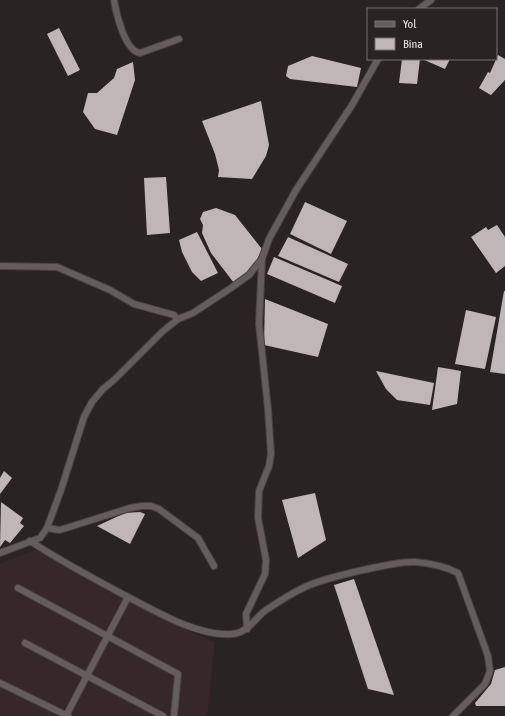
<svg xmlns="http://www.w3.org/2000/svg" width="505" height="716" font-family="'Asap Condensed',sans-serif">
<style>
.built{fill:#36272a}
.building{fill:#c0b6b8}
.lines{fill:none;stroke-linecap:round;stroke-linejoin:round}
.minor-casing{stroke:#464041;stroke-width:8}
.minor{stroke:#655c5d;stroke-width:6}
</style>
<rect width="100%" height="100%" fill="#2a2324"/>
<polygon class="built" points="35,550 168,622 215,642 207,716 0,716 0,564"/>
<g class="building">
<polygon points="59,28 80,70 68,76 47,34"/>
<polygon points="498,55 505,59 505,80 491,95 489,94 479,88 488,72 490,73"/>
<polygon points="312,56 361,68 357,87 290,79 286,76 288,66"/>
<polygon points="402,59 420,59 417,84 399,83"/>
<polygon points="422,59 450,59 445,69"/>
<polygon points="133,62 135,80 117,135 95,129 83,112 88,93 97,93 114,78 117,69"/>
<polygon points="261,101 269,145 266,156 252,179 218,177 219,170 215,154 202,121"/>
<polygon points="166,177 170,233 147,235 144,178"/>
<polygon points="305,202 347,221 331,254 290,234"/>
<polygon points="216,208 235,215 262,249 256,262 247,273 234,283 211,253 202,233 203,225 200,219 203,212"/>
<polygon points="497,225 505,237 505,266 496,273 471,237 486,227 488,230"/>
<polygon points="197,232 218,273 201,281 192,272 182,252 179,240"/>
<polygon points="288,237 348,264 339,282 278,256"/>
<polygon points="274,257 342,286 335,303 267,274"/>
<polygon points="504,291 505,291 505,374 490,372"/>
<polygon points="265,299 328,324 318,357 264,345"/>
<polygon points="466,310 496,317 485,369 455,364"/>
<polygon points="438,367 461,371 457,404 432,410"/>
<polygon points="376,371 434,383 430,405 397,400 386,389"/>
<polygon points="4,471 12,478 0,494 0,478"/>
<polygon points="315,493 326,540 298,558 282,500"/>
<polygon points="1,502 23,518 20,523 24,526 10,543 5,540 0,547"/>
<polygon points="140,512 145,514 130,544 97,526 125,513"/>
<polygon points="354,579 394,695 368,689 334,585"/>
<polygon points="505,667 505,706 476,706 475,703 491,684 495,670"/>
</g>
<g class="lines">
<defs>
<g id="minor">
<path d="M114,0C116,13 125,51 140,53L179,39"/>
<polyline points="419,9 431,0"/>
<polyline points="0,266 57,267 110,290 134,304 174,315 178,319"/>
<polyline points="47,528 60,530 130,508 142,506 151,506 159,509 198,538 214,566"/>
<path d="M30,541C62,562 94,579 128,597C157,612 199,637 232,634C248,633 255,618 266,610C278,602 292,593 305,587C324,578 395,561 415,562C428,563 446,567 458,573L488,656L490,671L485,684L453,716"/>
<polyline points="0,553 40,538 47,528 61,490 84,417 92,402 103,389 115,379 162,332 178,319 193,313 231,288 249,275 262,259 269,239 296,190 352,105 378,59"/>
<polyline points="18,588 178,674 174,716"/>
<polyline points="247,629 246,614 265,574 266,560 258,518 259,491 269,466 271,454 268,409 259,324 262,259"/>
<polyline points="25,643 163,716"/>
<polyline points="0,683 68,716"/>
<polyline points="66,716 128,597"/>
</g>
</defs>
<use href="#minor" class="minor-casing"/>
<use href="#minor" class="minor"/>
</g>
<rect x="367" y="8" width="130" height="52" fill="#2a2324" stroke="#767071"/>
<rect x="375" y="21" width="20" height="6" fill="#655c5d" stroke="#767071"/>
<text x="403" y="28" font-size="12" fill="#e9e3e4">Yol</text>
<rect x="375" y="38" width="20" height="12" fill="#c0b6b8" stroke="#767071"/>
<text x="403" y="48" font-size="12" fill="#e9e3e4">Bina</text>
</svg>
